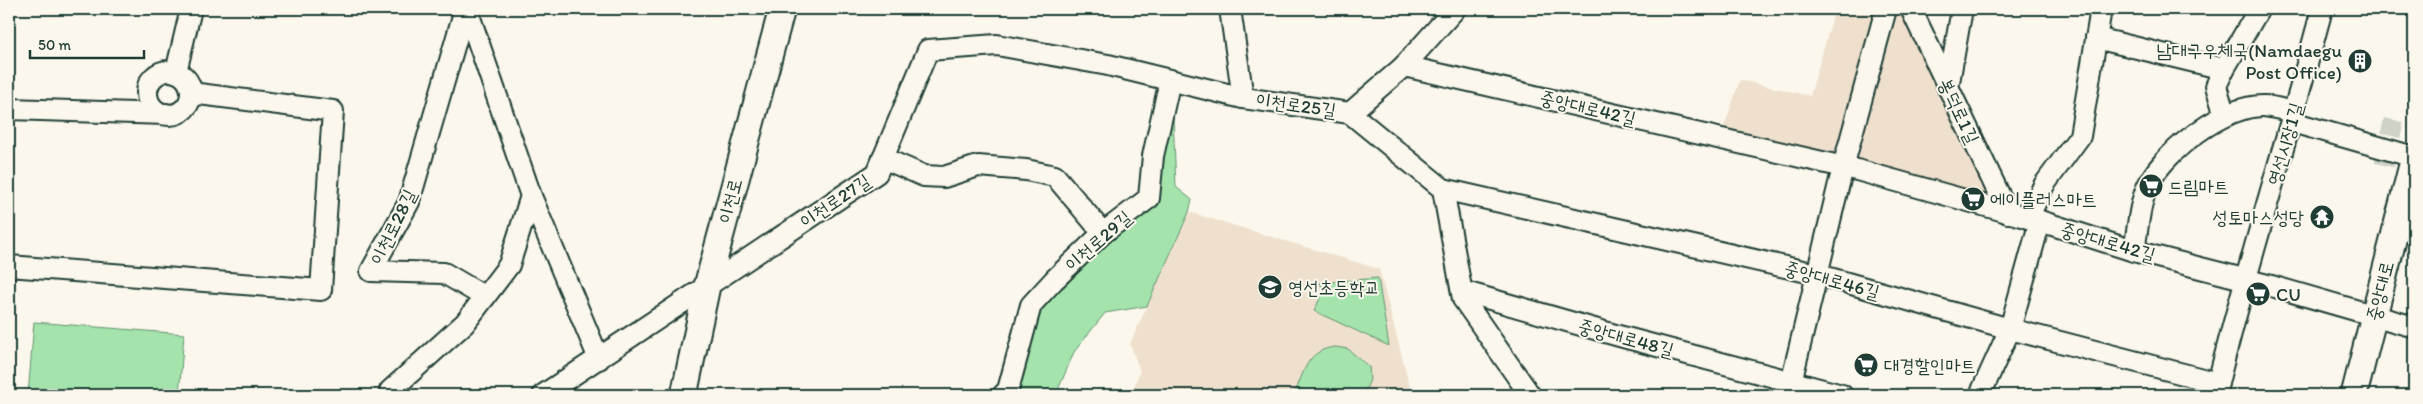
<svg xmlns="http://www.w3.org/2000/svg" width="2423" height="404" font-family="Itim,'Poor Story',sans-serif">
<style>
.built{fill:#efe0cd}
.park{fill:#a4e4ac;stroke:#629070}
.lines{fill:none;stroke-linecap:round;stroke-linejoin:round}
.minor-tunnel{stroke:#cfd2c7;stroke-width:20;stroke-dasharray:20 10;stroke-linecap:butt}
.minor-casing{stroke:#1f3d34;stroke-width:24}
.major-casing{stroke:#1f3d34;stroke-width:29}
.minor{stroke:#fbf7ec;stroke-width:20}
.major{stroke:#fbf7ec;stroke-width:25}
.labels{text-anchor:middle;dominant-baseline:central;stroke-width:4;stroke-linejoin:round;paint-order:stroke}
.poi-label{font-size:19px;fill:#1f3d34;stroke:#fbf7ec;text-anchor:start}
.street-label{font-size:19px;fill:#1f3d34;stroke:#fbf7ec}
</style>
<rect width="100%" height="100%" fill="#fbf7ec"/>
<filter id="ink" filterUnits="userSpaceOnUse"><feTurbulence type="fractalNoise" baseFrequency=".02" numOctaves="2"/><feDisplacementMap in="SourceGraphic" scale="10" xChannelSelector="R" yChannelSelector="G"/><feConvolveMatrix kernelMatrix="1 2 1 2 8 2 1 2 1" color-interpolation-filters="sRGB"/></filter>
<g filter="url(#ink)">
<g class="built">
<polygon points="1835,9 1911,9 2008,213 1720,139 1740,80 1810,96"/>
<polygon points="1189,212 1379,269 1412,395 1131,395 1140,371 1130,344"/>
</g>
<g class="park">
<polygon points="1163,113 1173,116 1176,187 1192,200 1189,212 1147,306 1105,313 1074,352 1058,390 1059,395 1007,395 1031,305 1149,198"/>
<polygon points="1378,278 1389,346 1314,311 1324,290 1320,283"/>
<polygon points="34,322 184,334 179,395 28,395"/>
<path d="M1336,347L1348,349L1369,367L1370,380L1363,395H1294C1304,372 1307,349 1336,347Z"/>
</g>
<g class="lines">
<polyline class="minor-tunnel" points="2384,165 2394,120"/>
<defs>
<g id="minor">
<polyline points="465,9 409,202 371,271 444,273 485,297"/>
<polyline points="467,9 531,196 599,359"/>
<polyline points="1230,9 1243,98"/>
<polyline points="1911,9 2008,213"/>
<polyline points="2096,38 2224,69 2216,86 2225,116"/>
<polyline points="1404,66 1857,170 2040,221 2134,251 2275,287 2414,327"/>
<polyline points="2224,69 2259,9"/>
<circle cx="169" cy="93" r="22"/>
<polyline points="176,72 191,9"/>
<polyline points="1948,88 1962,9"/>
<polyline points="9,109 166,114"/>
<polyline points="1350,113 1404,66 1455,9"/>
<polyline points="2292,122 2414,157"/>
<polyline points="883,158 924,176 944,177 978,166 1026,170 1055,176 1103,233"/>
<polyline points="1443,189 1816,274 2010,329 2218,383"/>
<polyline points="2028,218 2044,185 2080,136 2101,9"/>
<path d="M2134,251C2138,229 2139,203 2149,183C2166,150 2225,105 2264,106C2274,107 2284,110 2294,112"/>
<polyline points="9,266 321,290 333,111 191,93"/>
<polyline points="1462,291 1619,336 1842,395"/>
<polyline points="393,395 390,391 465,323 509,265 531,196"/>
<polyline points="543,395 877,173 928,50 997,45 1108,65 1243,98 1350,113 1443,189 1463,299 1530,395"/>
<polyline points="1003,395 1008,390 1031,305 1054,280 1103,233 1149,198 1153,156 1170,80"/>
<polyline points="1788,395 1843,167 1886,9"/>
<polyline points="1980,395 2010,329 2040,221"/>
<path d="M2215,395C2247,265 2288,138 2322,9"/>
</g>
<g id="major">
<polyline points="684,395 707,286 782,9"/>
<polyline points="2354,395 2414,157"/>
</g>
</defs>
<use href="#minor" class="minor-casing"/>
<use href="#major" class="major-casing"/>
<use href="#minor" class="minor"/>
<use href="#major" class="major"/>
</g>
</g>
<defs>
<symbol id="building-disc" viewBox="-11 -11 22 22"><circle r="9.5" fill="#1f3d34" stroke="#fbf7ec"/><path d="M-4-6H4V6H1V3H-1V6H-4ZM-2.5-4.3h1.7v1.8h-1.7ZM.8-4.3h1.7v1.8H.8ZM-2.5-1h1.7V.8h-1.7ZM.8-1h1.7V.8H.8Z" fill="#fff"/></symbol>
<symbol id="supermarket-disc" viewBox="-11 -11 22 22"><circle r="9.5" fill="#1f3d34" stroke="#fbf7ec"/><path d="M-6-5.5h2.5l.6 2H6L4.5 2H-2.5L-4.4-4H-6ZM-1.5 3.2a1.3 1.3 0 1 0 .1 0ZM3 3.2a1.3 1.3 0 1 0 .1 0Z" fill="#fff"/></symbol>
<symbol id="temple-disc" viewBox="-11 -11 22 22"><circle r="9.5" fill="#1f3d34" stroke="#fbf7ec"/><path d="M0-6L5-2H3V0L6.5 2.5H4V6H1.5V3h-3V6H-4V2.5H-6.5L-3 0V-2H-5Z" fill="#fff"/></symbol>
<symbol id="school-disc" viewBox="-11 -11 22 22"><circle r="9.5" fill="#1f3d34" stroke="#fbf7ec"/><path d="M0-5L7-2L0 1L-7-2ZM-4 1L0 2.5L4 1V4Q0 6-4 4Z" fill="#fff"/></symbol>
</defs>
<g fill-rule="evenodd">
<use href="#building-disc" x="2346" y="47" width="28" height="28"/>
<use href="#supermarket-disc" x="2137" y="172" width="28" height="28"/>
<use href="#supermarket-disc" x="1959" y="185" width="28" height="28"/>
<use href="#temple-disc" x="2308" y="203" width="28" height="28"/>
<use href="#school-disc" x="1256" y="273" width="28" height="28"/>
<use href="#supermarket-disc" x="2244" y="280" width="28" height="28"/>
<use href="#supermarket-disc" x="1852" y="351" width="28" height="28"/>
</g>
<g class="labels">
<g class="poi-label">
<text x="2342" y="50" text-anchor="end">남대구우체국(Namdaegu<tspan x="2342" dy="22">Post Office)</tspan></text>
<text x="2168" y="186">드림마트</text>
<text x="1990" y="199">에이플러스마트</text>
<text x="2304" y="217" text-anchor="end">성토마스성당</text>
<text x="1288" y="287">영선초등학교</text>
<text x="2276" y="294">CU</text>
<text x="1884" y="365">대경할인마트</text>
</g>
<g class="street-label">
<text transform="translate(1296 105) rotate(8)">이천로25길</text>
<text transform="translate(1588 108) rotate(13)">중앙대로42길</text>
<text transform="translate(1959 111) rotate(65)">봉덕로1길</text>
<text transform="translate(2285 144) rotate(-74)">영선시장1길</text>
<text transform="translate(730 201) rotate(-76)">이천로</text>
<text transform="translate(835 201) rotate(-34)">이천로27길</text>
<text transform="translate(393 227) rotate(-64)">이천로28길</text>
<text transform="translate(1098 241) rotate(-41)">이천로29길</text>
<text transform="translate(2108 242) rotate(16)">중앙대로42길</text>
<text transform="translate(1832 280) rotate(15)">중앙대로46길</text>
<text transform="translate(2380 291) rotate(-76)">중앙대로</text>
<text transform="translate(1626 338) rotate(15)">중앙대로48길</text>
</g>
</g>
<rect width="2423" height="404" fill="none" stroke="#fbf7ec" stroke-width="30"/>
<rect x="15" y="15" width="2393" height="374" fill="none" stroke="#1f3d34" stroke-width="2" filter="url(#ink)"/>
<path d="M30 50v8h114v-8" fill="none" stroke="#1f3d34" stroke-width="2.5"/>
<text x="38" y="50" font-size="15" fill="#1f3d34" stroke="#fbf7ec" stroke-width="4" paint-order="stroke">50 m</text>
</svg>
